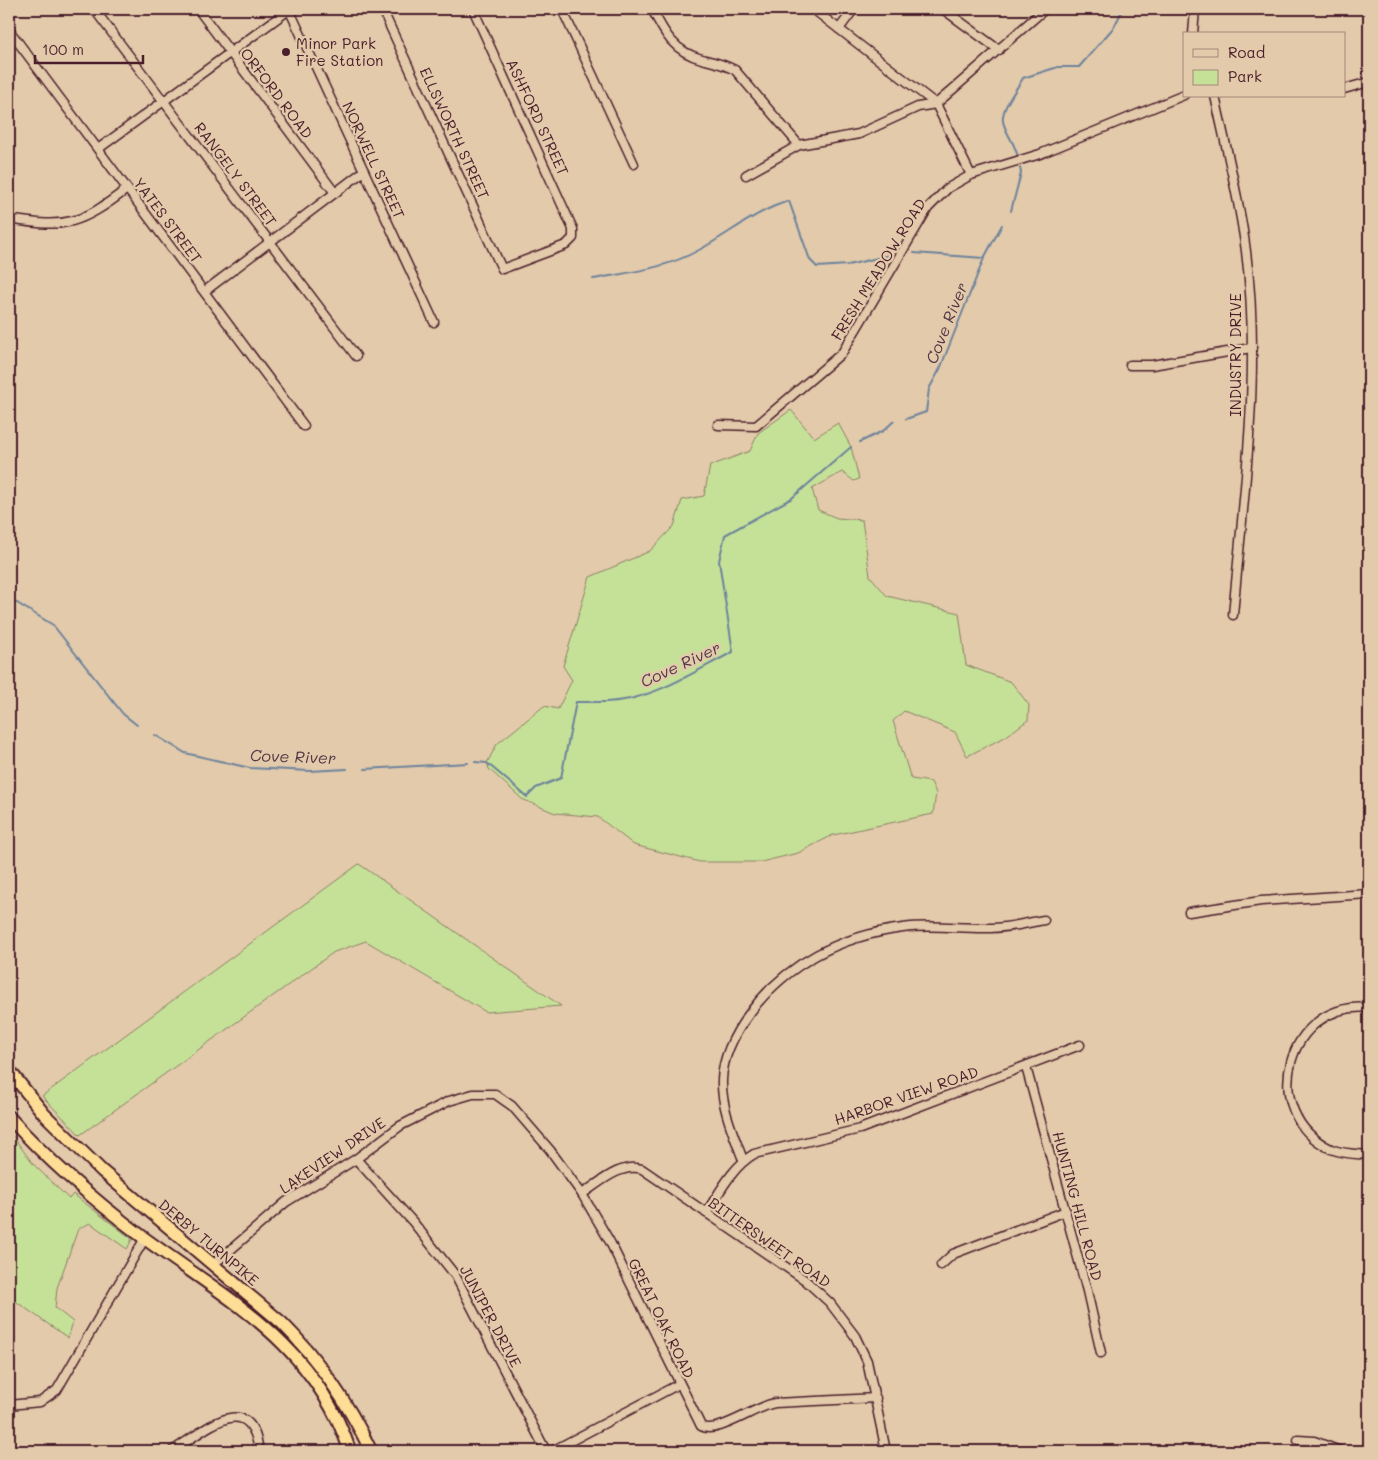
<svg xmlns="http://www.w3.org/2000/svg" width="1378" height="1460" font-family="Mali,sans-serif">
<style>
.green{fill:#c5e198;stroke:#888062}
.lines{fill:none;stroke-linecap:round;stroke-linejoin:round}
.stream{stroke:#6d839b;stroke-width:2}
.minor-casing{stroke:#4a1f2b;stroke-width:11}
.highway-casing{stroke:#4a1f2b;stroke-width:15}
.minor{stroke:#e3caab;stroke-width:8}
.highway{stroke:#fedd96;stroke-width:11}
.poi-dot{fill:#4a1f2b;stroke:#e3caab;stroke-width:2}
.labels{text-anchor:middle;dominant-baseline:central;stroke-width:4.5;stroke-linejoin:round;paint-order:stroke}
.poi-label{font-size:15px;fill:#4a1f2b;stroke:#e3caab;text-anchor:start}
.street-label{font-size:15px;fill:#4a1f2b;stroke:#e3caab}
.water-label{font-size:16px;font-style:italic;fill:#533847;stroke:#e3caab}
</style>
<rect width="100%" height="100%" fill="#e3caab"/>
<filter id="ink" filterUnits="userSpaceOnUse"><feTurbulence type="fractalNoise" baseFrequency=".02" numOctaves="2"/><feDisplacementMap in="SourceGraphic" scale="10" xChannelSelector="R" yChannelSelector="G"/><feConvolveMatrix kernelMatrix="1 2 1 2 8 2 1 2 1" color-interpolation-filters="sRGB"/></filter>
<g filter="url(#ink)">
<g class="green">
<polygon points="791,410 814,438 838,423 851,447 859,479 854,481 842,472 812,489 818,510 837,518 862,520 870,576 887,596 959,613 966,665 1011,682 1029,705 1028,720 1005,737 967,756 955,732 904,711 893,721 911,779 931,782 936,793 933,814 833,835 798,853 761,862 700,862 634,845 598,817 555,813 522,799 489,769 487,763 497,744 544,706 558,709 572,680 563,666 590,577 650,551 674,526 682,500 704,496 710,466 750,451 758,433"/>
<polygon points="359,864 561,1006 486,1012 366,941 334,952 80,1135 42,1096"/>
<polygon points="9,1131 33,1164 69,1199 73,1194 132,1239 127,1249 90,1223 78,1229 57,1288 55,1308 73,1322 68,1338 11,1298 9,1299"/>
</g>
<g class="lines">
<g class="stream">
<path d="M1018,158C1016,144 1005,133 1003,121C1001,108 1017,89 1023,78L1058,67H1079L1114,27L1123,9"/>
<polyline points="1011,211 1021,173 1020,168"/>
<polyline points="914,253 984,258"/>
<path d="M593,279C630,272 665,269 699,250C729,234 755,211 789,201L810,260L817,267L848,265L890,255"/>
<polyline points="906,419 926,412 929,389 940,369 984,258 1002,225"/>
<polyline points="860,442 883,431 894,421"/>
<polyline points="9,601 17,603 53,625 123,714 137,725"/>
<polyline points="155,735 185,753 250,768 310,771 347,769"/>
<path d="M475,762L487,763L527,797L536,788L561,778L576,702C595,702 615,703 634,698C669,689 701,668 733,652L719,561L725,535L792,498L851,447"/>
<polyline points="365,769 468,763"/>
</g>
<defs>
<g id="minor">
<polyline points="94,9 356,356"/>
<polyline points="198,9 335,193"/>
<polyline points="289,9 434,322"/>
<polyline points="382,9 502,269 566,245 573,238 573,229 473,9"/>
<polyline points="562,9 634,164"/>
<path d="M652,9C664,33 674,52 702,59C714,62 724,64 735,70L799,145"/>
<polyline points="813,9 936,104 971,175"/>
<polyline points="943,9 999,50"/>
<polyline points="839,29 854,9"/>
<polyline points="9,30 304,426"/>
<polyline points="1193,34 1195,9"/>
<polyline points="1344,89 1369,82"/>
<path d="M1215,96C1225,143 1237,190 1244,237C1263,362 1244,491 1233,615"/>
<polyline points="98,149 290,9"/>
<polyline points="746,175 799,145 859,134 918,107 936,104 1045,9"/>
<path d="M9,219C67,229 81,224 127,189"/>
<polyline points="205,291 364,171"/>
<polyline points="1130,365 1152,365 1251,348"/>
<polyline points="718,425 756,426 842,353 928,208 948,188 971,175 1040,154 1184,95"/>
<polyline points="1189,912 1261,901 1369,894"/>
<path d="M1369,1008C1287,1000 1256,1113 1331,1149C1343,1154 1357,1154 1369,1155"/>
<polyline points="1026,1067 1087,1291 1101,1353"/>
<polyline points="356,1159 413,1222 455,1275 546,1451"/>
<path d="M743,1160C734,1135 721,1108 722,1080C723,1055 735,1033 749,1014C786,963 841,936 903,928C932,924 962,929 991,928C1008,928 1026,923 1044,920"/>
<path d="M582,1194C598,1184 621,1162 642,1169L805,1280L830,1303L855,1336L867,1361L886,1451"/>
<path d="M706,1213C720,1192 732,1167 754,1154L860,1129L1080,1045"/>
<path d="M214,1264L286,1202L356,1159L400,1126L449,1101L473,1094H495L512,1106L550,1150L582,1194L610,1242L701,1426C716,1436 756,1406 775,1403L876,1398"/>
<polyline points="941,1265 953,1254 1066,1211"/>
<polyline points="9,1405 40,1402 57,1390 145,1238"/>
<polyline points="1298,1440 1314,1441 1340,1451"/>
<path d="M172,1451C201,1434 250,1385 259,1451"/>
<polyline points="552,1451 679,1384"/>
</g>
<g id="highway">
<path d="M9,1070L44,1114L102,1171L282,1323C320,1361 348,1403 371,1451"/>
<path d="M9,1117C50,1163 95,1201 144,1238C230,1301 314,1343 350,1451"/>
</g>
</defs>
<use href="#minor" class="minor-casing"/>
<use href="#highway" class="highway-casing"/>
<use href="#minor" class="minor"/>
<use href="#highway" class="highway"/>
</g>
</g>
<circle class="poi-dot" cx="286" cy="52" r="5"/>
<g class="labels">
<g class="poi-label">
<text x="296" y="43">Minor Park<tspan x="296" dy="17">Fire Station</tspan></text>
</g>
<g class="street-label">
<text transform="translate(277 93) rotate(53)">ORFORD ROAD</text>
<text transform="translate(538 117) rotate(65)">ASHFORD STREET</text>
<text transform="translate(455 133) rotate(65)">ELLSWORTH STREET</text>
<text transform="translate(374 160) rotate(65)">NORWELL STREET</text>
<text transform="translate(236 174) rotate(53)">RANGELY STREET</text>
<text transform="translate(168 220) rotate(53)">YATES STREET</text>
<text transform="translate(878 269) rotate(-58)">FRESH MEADOW ROAD</text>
<text transform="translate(1235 355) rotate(-90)">INDUSTRY DRIVE</text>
<text transform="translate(906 1095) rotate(-19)">HARBOR VIEW ROAD</text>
<text transform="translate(332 1155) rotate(-34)">LAKEVIEW DRIVE</text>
<text transform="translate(1078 1206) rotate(75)">HUNTING HILL ROAD</text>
<text transform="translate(209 1242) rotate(40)">DERBY TURNPIKE</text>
<text transform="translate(770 1242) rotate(35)">BITTERSWEET ROAD</text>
<text transform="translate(491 1316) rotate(62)">JUNIPER DRIVE</text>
<text transform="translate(662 1318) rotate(64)">GREAT OAK ROAD</text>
</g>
<g class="water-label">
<text transform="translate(946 323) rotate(-68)">Cove River</text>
<text transform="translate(680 664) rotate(-25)">Cove River</text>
<text transform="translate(293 756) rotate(2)">Cove River</text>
</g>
</g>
<rect width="1378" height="1460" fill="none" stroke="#e3caab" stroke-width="30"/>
<rect x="15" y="15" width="1348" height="1430" fill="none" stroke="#4a1f2b" stroke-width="2" filter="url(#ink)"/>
<rect x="1183" y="32" width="162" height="65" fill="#e3caab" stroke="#a68678"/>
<rect x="1193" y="49" width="25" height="8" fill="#e3caab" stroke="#a68678"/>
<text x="1228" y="58" font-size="15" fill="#4a1f2b">Road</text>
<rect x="1193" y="70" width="25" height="15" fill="#c5e198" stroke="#a68678"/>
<text x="1228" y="82" font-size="15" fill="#4a1f2b">Park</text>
<path d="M35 55v8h108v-8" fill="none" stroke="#4a1f2b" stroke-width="2.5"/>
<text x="42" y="55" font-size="15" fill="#4a1f2b" stroke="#e3caab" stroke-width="4" paint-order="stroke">100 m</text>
</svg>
